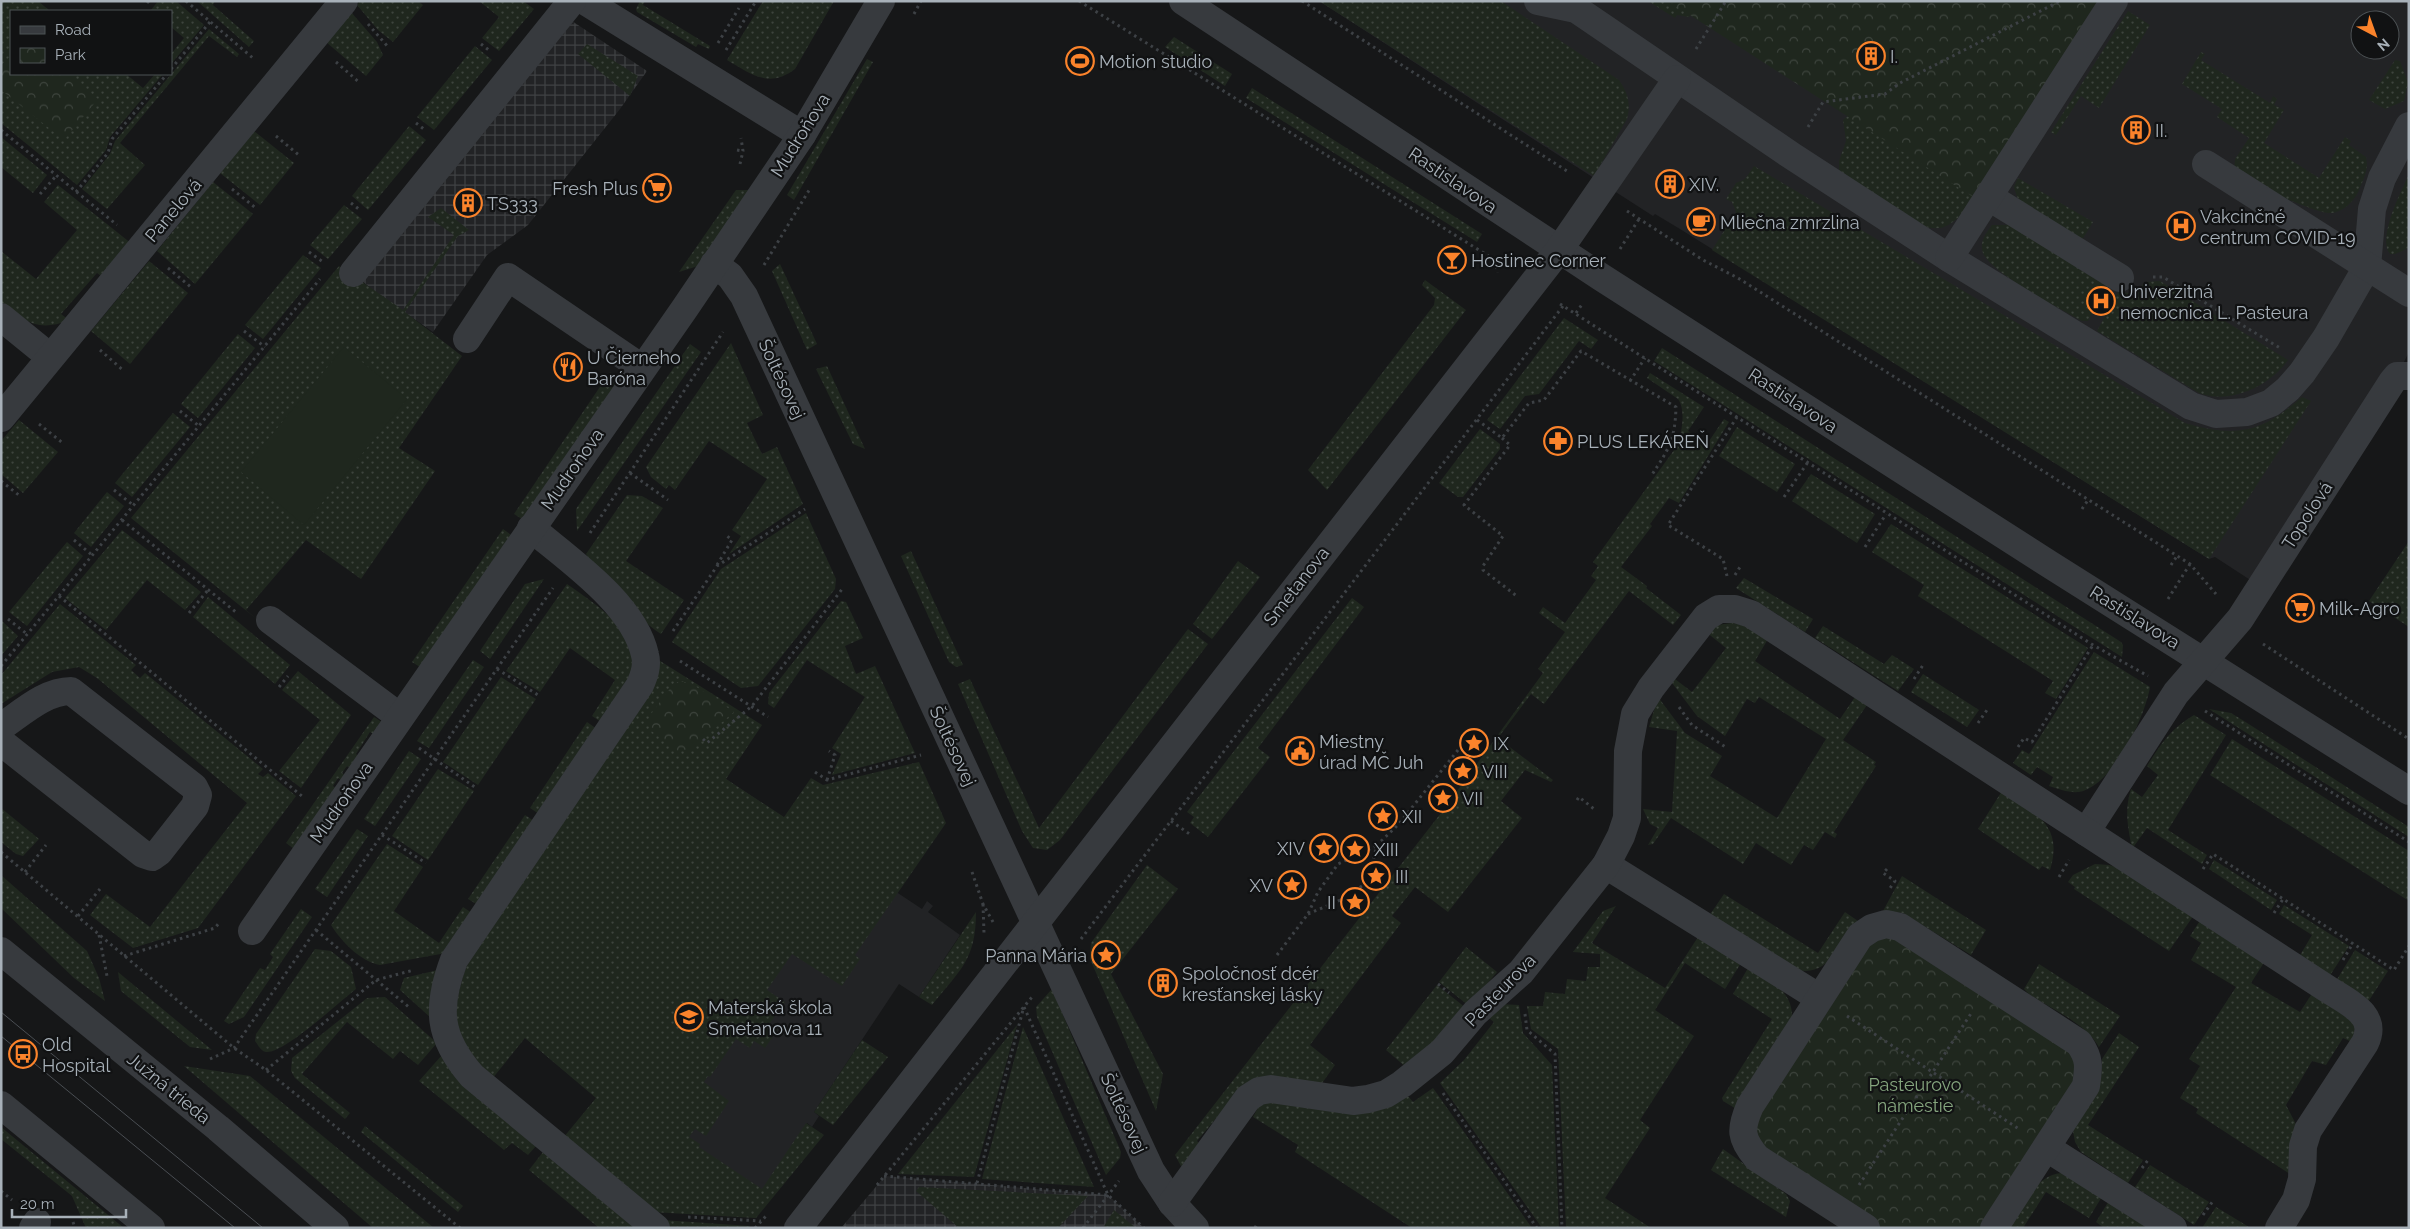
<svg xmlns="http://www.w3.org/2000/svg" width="2410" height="1229" font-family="Raleway,sans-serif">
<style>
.built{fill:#222325;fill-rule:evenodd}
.industrial{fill:url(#industrial-grid)}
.grass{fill:url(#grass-dots)}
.park{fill:url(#park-crowns)}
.garden{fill:#1f271e}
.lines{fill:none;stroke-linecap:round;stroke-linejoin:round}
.path{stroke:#3d4145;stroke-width:3;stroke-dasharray:2.5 4;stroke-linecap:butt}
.minor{stroke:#373a3e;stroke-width:28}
.tram{stroke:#4a4e53;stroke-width:1}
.labels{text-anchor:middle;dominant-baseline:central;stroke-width:4.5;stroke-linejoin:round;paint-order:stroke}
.poi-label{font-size:18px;fill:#a8b1b9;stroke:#111213;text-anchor:start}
.street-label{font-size:18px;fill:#a8b1b9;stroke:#111213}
.park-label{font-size:18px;fill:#85a57e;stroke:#111213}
</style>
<defs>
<pattern id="industrial-grid" width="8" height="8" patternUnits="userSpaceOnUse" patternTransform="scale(1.25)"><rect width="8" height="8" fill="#222325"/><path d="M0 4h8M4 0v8" fill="none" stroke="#3f4143"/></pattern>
<pattern id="grass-dots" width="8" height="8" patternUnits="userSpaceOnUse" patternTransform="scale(1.25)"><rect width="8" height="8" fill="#1f271e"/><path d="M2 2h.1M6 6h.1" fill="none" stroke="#3d443d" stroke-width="1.8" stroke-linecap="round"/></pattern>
<pattern id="park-crowns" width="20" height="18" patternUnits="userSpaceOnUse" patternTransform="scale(1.25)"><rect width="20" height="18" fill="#1f271e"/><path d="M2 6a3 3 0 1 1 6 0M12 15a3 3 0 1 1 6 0" fill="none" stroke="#3d443d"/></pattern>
</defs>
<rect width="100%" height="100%" fill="#161718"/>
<g class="built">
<path d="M1319,1H2409V352L2397,376L2261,587L2215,557L2209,559L1680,229L1655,214L1653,216ZM2360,20H2390V50H2360Z"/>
<polygon points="726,779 922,909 927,901 933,906 928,912 960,935 919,997 899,984 814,1112 819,1116 812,1127 807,1123 763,1190 597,1098 525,1038"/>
</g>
<g class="industrial">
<polygon points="563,15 647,71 620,109 528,225 487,255 433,332 375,292 353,273"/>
<polygon points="885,1176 1108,1195 1144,1228 841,1228"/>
</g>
<g class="grass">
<polygon points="1,1 38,1 50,11 11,11 11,74 126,74 143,88 155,74 163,74 110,137 106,150 77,185 1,123"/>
<polygon points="158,1 176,1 204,25 171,64 171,54 184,38 171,27 171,11 151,10"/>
<polygon points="197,1 215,1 213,5 254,41 249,47"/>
<polygon points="360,1 418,1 423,5 393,42 378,30 357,5"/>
<polygon points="479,1 523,1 534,9 499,51 482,38 499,17"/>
<polygon points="640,1 645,1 643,5 710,46 709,49 698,44 696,47 637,12 636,9"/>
<path d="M763,1H834L795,69C769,89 751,74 727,60Z"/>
<path d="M1319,1H1501L1619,80C1628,93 1631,104 1627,119L1594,176Z"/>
<polygon points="1648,1 1700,1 1689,17 1677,15 1675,18"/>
<path d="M2094,7L1962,214C1947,228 1942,231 1921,226L1839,172V161L1846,141L1843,120L1857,109Z"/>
<polygon points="2128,11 2150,25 2099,108 2081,96 2056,135 2051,132"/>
<polygon points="351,12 377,42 383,55 366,76 326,42"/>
<polygon points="209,29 239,54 237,57 209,36 120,143 145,165 107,209 82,189 110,154 115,141"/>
<polygon points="1174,37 1232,74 1225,86 1165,47"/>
<polygon points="587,44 638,76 630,96 578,54"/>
<polygon points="475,46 492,60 434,130 417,117"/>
<path d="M2201,52L2205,54L2201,60L2270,103L2273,96L2277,99L2274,105L2284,110L2264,143L2319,178L2345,137L2351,141L2349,145L2366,157C2369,169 2364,178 2359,190C2355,200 2344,212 2331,213C2318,214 2257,186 2241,180L2234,171L2235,159L2249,138L2217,117L2222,109L2182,84Z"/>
<polygon points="867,59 873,62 794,200 787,195"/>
<polygon points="2395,60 2400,61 2408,83 2404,101 2385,109 2369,100"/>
<polygon points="1252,88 1482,234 1477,242 1246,98"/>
<polygon points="409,126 426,140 368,210 352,196"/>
<polygon points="254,131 294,163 260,205 220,173"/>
<polygon points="1,137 47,175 33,193 1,167"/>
<path d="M1754,166L2185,423C2237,438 2261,433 2302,397L2311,401L2209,559L1712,250L1736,212L1732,202L1726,199L1736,183L1745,179Z"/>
<path d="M2409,174V248L2395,254H2390C2377,238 2401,192 2409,174Z"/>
<polygon points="2018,178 2093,222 2082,240 2025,206 2017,197 2014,187"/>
<polygon points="213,182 253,214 195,284 157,251"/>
<path d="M58,185L132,244L104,278L97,273L61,314L69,320C38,333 24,321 1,302V251L36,279L77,230L44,202Z"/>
<polygon points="736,190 750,190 698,266 679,272"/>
<polygon points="344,205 362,219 328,259 310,245"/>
<polygon points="441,208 469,230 458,236 405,312 462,356 399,448 435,471 361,579 306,540 246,610 259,621 131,518 339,266 403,310 454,235 428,217"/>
<path d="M1992,225H2010L2108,287L2088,321H2082C2061,309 1991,273 1983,253C1979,242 1986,233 1992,225Z"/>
<polygon points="303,255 321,268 263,339 245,325"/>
<polygon points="149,261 188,293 130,364 91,331"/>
<polygon points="780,264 817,344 807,350 772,271"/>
<polygon points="1425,280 1466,310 1327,490 1308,470 1434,305 1435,298 1422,285"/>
<path d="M2160,281L2288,360C2270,386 2230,405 2199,393L2097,331L2118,292L2137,294L2144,282Z"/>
<polygon points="1564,318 1598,340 1591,349 1579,341 1539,394 1525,396 1500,429 1487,420"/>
<polygon points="238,334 255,348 198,418 181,404"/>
<polygon points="731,343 763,415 747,423 762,454 777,447 803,504 729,554 741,536 732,530 767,479 709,441 675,490 669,485 666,489 651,477 646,467"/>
<polygon points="690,344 701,352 577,531 576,509"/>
<polygon points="1662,348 2121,642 2123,645 2122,657 1654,361"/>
<polygon points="827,366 865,449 853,444 816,369"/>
<polygon points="610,372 622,380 525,521 514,514"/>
<path d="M1650,373L1704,407L1688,431L1707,444L1724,419L1729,422L1679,503L1669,498L1650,524L1652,526L1621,567L1647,586L1646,588L1681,615L1673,625L1629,591L1544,704L1531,694L1498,738L1553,780L1551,782L1525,770L1501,801L1522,818L1448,912L1415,887L1392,916L1401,923L1310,1045L1335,1065L1320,1086L1229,1103L1197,1141L1202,1146L1183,1170L1175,1155L1441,813L1543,673L1538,669L1565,632L1539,613L1543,607L1565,623L1596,580L1591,576L1598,566L1593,562L1677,446C1682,433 1686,410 1678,399L1647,378Z"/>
<polygon points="173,413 190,427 132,497 115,483"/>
<polygon points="19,420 58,452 23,493 1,474 1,441"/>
<polygon points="1737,427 1795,464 1777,492 1719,456"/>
<polygon points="1480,429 1500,444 1500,449 1463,497 1458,497 1439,483"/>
<polygon points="1811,474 1875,514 1857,543 1792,501"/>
<polygon points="107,492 124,506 91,547 74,533"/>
<path d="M627,495L642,496L663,508L626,561L684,600L661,634C634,616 603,581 586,554Z"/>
<polygon points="806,513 836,579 835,589 758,686 741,688 672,642 721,569"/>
<polygon points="1891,524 2088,648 2056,699 2045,693 2053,681 1918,596 1924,585 1872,552"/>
<polygon points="503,529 514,537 423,669 412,662"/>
<polygon points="122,530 201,592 185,610 147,580 106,630 65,598"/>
<polygon points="2409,541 2409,627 2369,601"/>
<polygon points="67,542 83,556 27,626 9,612"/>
<polygon points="911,551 963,665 956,667 949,662 901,556"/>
<polygon points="1238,561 1260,577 1212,639 1193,624"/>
<polygon points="1744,578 1813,619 1805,632 1736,588"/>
<polygon points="544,579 490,659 480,651 525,584"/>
<path d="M567,584C595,604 648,636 629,679C622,694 610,708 601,722L592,716L615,680L570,648L540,692L506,671Z"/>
<polygon points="208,597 290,665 275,684 193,617"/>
<polygon points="1352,598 1364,607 1258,748 1270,757 1208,837 1190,823 1194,817 1187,812"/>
<polygon points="841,601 846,602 863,638 845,646 856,674 875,666 915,753 832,775 841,754 832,748 865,697 807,660 774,708 768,704 769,693"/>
<polygon points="60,604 136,665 131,670 140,678 145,673 263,769 258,774 263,777 268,773 296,796 198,928 133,948 90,915 106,894 150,927 247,803 97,678 79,667 52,672 1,704 1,675"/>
<polygon points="2,621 18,636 1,656 1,622"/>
<polygon points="1731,623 1741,624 1768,639 1755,661 1840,719 1855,697 1867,705 1843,740 1876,762 1874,765 1876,766 1834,832 1837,834 1835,838 1825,832 1813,850 1804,845 1791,865 1756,843 1743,864 1671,818 1653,844 1648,845 1658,828 1650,824 1643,809 1672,812 1677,731 1649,727 1658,697 1685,733 1722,756 1710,776 1777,818 1826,739 1759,697 1755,703 1747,699 1725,736 1697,716 1669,679 1671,676 1692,692 1726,648 1706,632 1718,625"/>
<polygon points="1823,626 1884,664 1892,655 1914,669 1898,691 1815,638"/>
<polygon points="1188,629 1208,644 1060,840 1047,850 1033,848 1022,831 958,684 970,679 1039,828"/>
<path d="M2094,652L2150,687C2145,717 2113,786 2079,792C2069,793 2058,789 2049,786L2053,777L2037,767L2031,775L2013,763L2022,750L2029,754Z"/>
<path d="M657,659L762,725L726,779L784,817L811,778L823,785L919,762L946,823L855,955L860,959L842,986L792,954L767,990L785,1002L770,1023L778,1029L765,1048L754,1041L750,1048L736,1039L710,1077L708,1076L704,1082L729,1101L706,1136L695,1129L689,1137L700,1144L699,1147L762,1189L806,1123L824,1135L756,1218L652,1212L563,1138L596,1098L525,1038L492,1079C452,1041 449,1018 466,967Z"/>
<polygon points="473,660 484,667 429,748 417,741"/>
<polygon points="298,671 351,715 301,788 279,771 320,720 282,690"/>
<polygon points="1923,674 1979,710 1967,727 1911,692"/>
<polygon points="501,677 536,699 478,785 443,762"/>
<polygon points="2209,709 2231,713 2244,721 2409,827 2409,837"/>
<path d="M2194,715L2226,735L2168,830L2207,855L2202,864L2147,828L2132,849C2128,827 2124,811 2131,789L2142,797L2158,775L2147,766C2160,745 2171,728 2194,715Z"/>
<polygon points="374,717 385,724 377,736 370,732 356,754 362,759 354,770 347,766 342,773 348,778 345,783 338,778 333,786 340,791 298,852 286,843"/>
<polygon points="587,722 597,729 539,814 530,808"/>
<polygon points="2232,739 2409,851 2409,901 2210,775"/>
<polygon points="409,751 421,759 375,826 364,819"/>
<polygon points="438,769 474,791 428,860 392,836"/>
<path d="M2002,791C2035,814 2064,824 2050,870L2042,866L2039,870L1978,829Z"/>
<polygon points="1,808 39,839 23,856 16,854 1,842"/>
<polygon points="525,815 534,821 478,905 468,899"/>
<polygon points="357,829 368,836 327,897 315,889"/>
<path d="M387,844L423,867L394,911L439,943L463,907L472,913L446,953L380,965C361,962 341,941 331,925Z"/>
<polygon points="2214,860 2277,900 2271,910 2209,869"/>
<polygon points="2095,864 2109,865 2122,869 2194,915 2169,951 2074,889 2075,887 2068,882 2073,875"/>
<polygon points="1147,865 1178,889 1111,974 1163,1074 1156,1111 1090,959 1091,943"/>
<polygon points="1,875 87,951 99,978 105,1001 74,978 1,908"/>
<polygon points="1902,876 1986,930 1971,955 1903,913 1883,911"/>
<path d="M1724,894L1818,953L1845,912L1858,921C1844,942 1828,977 1798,970L1709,916Z"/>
<polygon points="2284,905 2349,946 2329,977 2299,957 2312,935 2279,914"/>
<polygon points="1616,906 1592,943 1665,988 1698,937 1741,963 1725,989 1685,963 1655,1010 1694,1036 1640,1120 1650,1128 1605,1198 1651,1228 1566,1228 1558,1049 1531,1029 1527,1006 1543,1006 1545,992 1565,994 1567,979 1586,981 1588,967 1600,967 1600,954 1573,952 1603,911"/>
<polygon points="301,909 312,917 244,1017 229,1024 224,1021 260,968 265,970 273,957 270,954"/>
<path d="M976,912C976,960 960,970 932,1005L919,997Z"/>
<polygon points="2201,919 2265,961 2251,983 2300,1012 2313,992 2365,1026 2354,1043 2343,1038 2326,1065 2312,1061 2286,1105 2299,1130 2293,1176 2196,1113 2198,1109 2180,1098 2200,1066 2189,1059 2236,987 2191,960 2201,943 2190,936"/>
<polygon points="1466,947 1497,972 1469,1006 1439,982"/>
<path d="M315,949L331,951L351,967L356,989C340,1001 284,1054 266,1052C261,1051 258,1045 255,1041L256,1034Z"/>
<polygon points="2355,950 2388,971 2368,1002 2336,981"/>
<path d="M2039,964L2120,1016L2099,1047C2085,1023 2052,1009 2030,995L2024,989Z"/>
<path d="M1748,968C1770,981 1794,991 1792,1020L1738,1110L1723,1101L1722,1098L1772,1019L1733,994Z"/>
<polygon points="438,970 431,1018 400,990 404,978"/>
<polygon points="118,972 212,1050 190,1047 121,991"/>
<polygon points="1437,985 1466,1008 1407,1068 1386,1050"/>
<polygon points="1052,989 1121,1152 1120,1158 1106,1175 1037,1017 1036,1007"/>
<polygon points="385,997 437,1043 418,1065 400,1051 393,1059 347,1022 302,1074 350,1113 345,1119 295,1078 291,1071 292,1058 367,998"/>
<polygon points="1499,1004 1519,1005 1523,1033 1552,1065 1559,1228 1542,1228 1440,1083 1464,1060 1494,1022 1486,1016"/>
<polygon points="1017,1025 974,1177 898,1174"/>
<polygon points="1023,1027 1094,1187 982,1179"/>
<polygon points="2119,1033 2139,1047 2088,1125 2143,1160 2128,1183 2081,1152 2075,1142 2073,1131 2076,1122 2101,1078 2102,1059"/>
<polygon points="862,1040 888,1057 833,1125 814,1112"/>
<polygon points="442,1055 536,1146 528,1155 512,1143 504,1150 419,1081"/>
<polygon points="184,1066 250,1076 434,1228 373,1228"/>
<polygon points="1433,1088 1532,1228 1412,1228 1295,1152 1298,1145 1253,1117 1259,1106 1272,1101 1408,1096 1413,1102"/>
<polygon points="365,1126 463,1206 458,1212 361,1132"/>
<polygon points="1,1127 124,1228 86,1228 72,1196 1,1139"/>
<polygon points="1723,1149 1786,1194 1790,1201 1786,1217 1711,1170"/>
<polygon points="543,1152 635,1228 599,1228 529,1170"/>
<polygon points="2150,1165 2209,1202 2194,1225 2135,1187"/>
<path d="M2061,1173L2103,1195L2089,1218L2046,1192L2023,1228H2009C2022,1207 2034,1176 2061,1173Z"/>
<polygon points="919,1187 1088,1196 1058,1228 959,1228 916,1191"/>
<polygon points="2110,1199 2155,1228 2104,1228 2096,1222"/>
<polygon points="2216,1207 2249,1227 2249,1228 2202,1228"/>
<polygon points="1114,1210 1136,1228 1103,1228"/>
<polygon points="662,1220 750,1226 748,1228 672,1228"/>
</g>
<g class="park">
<polygon points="1668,1 2114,1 1984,204"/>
<polygon points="11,55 11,74 66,74 98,99 64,140 1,90 1,66"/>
<polygon points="675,682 689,682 734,712 690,749 677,751 649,729 651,714"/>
<polygon points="1886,924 2088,1056 1994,1228 1866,1228 1757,1158 1743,1122 1818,997"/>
</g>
<polygon class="garden" points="344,347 407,399 304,525 241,472"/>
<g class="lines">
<g class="path">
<polyline points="186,1 254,59"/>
<polyline points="1079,1 1503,265"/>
<polyline points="1302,1 1570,173"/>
<polyline points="147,3 149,1"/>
<polyline points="914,14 921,1"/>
<polyline points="368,24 389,48"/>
<polyline points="718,43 739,8"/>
<polyline points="481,44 490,51"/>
<polyline points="1696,49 1726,1"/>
<polyline points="726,50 756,1"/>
<polyline points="336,62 360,83"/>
<polyline points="171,69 210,22"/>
<polyline points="416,123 425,130"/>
<polyline points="1808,127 1823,102 1885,94 1900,83 2060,1"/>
<polyline points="1,130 117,225"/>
<polyline points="276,136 300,156"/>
<polyline points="737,150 743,151"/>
<polyline points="740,164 743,151 741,138"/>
<polyline points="232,189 257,209"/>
<polyline points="76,192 108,153 112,139 167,74"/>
<polyline points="40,194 56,176"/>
<polyline points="351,203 360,210"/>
<polyline points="1627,211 1703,260 1738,278 2190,564 2216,594"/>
<polyline points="1620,249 1639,219"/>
<polyline points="309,252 323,262"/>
<polyline points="1496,260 1497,273"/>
<polyline points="764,265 811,187"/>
<polyline points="168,268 192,288"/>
<polyline points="2153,277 2163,277 2280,348"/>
<polyline points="1560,304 2093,645 2148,676"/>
<polyline points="1576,313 1583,303"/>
<polyline points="244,331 265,347"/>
<polyline points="100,350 124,371"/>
<polyline points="1630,381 1645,358"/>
<polyline points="180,411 199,426"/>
<path d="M1477,420L1502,438L1529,403L1544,400L1581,351L1676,407C1675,440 1669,449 1651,476"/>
<polyline points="39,424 64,444"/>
<polyline points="1502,438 1510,445 1464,505 1503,536 1483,566 1483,570 1518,597"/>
<polyline points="630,473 668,500"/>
<polyline points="1,481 20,496"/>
<polyline points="114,490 133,505"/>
<polyline points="1784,497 1808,462"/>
<polyline points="2082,509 2088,500"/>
<polyline points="122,520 237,613"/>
<polyline points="590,533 723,332"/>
<polyline points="74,540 92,555"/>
<polyline points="1865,547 1886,514"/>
<polyline points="717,565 732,540 727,536"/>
<polyline points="2171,565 2177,556"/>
<polyline points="1735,575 1740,567"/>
<polyline points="1727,576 1723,559 1668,525 1737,417"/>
<polyline points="59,596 303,797"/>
<polyline points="2168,599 2190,564"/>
<polyline points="189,613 208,590"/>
<polyline points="8,619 27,634"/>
<polyline points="673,631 717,566 805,509"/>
<polyline points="2263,644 2409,739"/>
<polyline points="680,661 768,717"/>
<polyline points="1,666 320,279"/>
<polyline points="497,669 538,695"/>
<polyline points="1914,679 1923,665"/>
<polyline points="279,687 288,676"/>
<polyline points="1679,707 1692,725 1727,748"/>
<polyline points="2205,711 2409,842"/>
<polyline points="1978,723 1989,707"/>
<polyline points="703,739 707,743 752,706 843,588"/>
<polyline points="2018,747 2024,738 2032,742 2093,645"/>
<polyline points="419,748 476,788"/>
<polyline points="815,772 827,780 921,755"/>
<polyline points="827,780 835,755 829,751"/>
<polyline points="1577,800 1579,797 1594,809"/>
<polyline points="1171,821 1191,835"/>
<polyline points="382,835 426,863"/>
<polyline points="1,852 234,1048 266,1070 460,1228"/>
<polyline points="1887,869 1883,873 1895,881 1888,891"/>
<polyline points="2203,869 2213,854 2394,970 2409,946"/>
<polyline points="25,872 46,845"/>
<polyline points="972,872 983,904 993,922"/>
<polyline points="2059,877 2069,860"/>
<polyline points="983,904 984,933"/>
<polyline points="2274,913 2283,899"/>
<polyline points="1308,914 1343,899 1362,886 1372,865 1377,845 1398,825 1458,750"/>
<polyline points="78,916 100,889"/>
<polyline points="316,930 410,1008"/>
<polyline points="99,935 107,976"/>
<polyline points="1081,939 1563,306"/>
<polyline points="1277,955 1308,914 1318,892 1338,864 1376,846"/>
<polyline points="124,956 215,928 219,923"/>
<polyline points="2343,960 2353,943"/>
<polyline points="1438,984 1449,993"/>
<polyline points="1024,1007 1108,1195 1144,1228"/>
<polyline points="1525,1014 1527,1030 1555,1054 1562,1228"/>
<polyline points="1847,1016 2019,1129"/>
<polyline points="210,1059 234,1048 553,588"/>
<polyline points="266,1070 376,980 414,970"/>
<polyline points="1443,1093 1537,1228"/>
<polyline points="2142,1168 2148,1160"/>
<polyline points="884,1176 1108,1195"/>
<polyline points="977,1183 1023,1010"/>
<polyline points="877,1185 1032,997"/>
<polyline points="1859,1185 1972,1012"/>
<polyline points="1,1191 12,1200"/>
<polyline points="2203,1215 2213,1201"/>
<polyline points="688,1217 761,1221"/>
<polyline points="73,1222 75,1228"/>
<polyline points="755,1228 766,1216"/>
<polyline points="1083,1228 1119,1181"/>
<polyline points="1255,1228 1257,1224"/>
</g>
<g class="minor">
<polyline points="585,1 802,135"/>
<polyline points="1183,1 1601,277 2049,564 2409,791"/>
<polyline points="1538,1 1576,9 1792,156 1949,258 2191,406 2216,414 2247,412 2271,403 2288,389 2302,373 2326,338 2367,267 2372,209 2382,178 2409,126"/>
<polyline points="2206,164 2409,293"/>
<polyline points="1989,197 2120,278"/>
<polyline points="1949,258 2114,1"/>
<polyline points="714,264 730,276 744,296 1151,1171 1172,1203 1195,1228"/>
<polyline points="353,273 572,1"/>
<polyline points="1,317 50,357"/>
<polyline points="467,339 508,277 642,368"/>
<polyline points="1,418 344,1"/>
<path d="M531,528C569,560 634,604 645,655C648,666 644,676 640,685L454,960C436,1008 438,1037 472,1076L656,1228"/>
<polyline points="270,620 400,717"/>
<path d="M1,727C22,713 45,691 71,691L194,787L198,795L195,806L159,852L152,857L143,854L1,742"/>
<polyline points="2086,832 2176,693 2240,619 2392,382 2397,376 2409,376"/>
<polyline points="1606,865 1818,997"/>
<polyline points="252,931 685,308 802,135 881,1"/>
<polyline points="1,951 218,1128 335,1228"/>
<polyline points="1,1105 151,1228"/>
<polyline points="2047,1148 2173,1228"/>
<path d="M1172,1203L1248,1098L1259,1091L1271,1089L1353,1101L1368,1099L1386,1094L1402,1084L1442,1052L1475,1013L1521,972L1606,865L1621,836L1627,818L1628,751L1635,714L1651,688L1706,617L1719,609H1735L1751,614L2326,988C2347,1002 2379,1014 2365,1043L2308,1130L2303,1146L2302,1179L2296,1200L2279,1228"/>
<polyline points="33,1228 37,1222"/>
<polyline points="798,1228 1559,250 1677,79"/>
<path d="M1866,1228L1757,1158C1740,1138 1740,1129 1750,1106L1860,936L1872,928L1886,924L1900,927L2079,1043C2090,1059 2089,1066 2086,1086L1994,1228"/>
</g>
<g class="tram">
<polyline points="1,1012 263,1228"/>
<polyline points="1,1036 235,1228"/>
</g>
</g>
<defs>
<symbol id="building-ring" viewBox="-11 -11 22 22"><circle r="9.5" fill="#111213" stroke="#fb832b" stroke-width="1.5"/><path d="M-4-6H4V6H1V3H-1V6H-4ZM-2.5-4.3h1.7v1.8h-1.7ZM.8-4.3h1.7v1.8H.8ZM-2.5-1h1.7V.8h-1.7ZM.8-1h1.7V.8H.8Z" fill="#fb832b"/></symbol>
<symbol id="stadium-ring" viewBox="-11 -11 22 22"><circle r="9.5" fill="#111213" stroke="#fb832b" stroke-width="1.5"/><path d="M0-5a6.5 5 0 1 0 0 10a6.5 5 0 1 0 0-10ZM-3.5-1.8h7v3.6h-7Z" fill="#fb832b"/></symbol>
<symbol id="supermarket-ring" viewBox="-11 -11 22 22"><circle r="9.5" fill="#111213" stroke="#fb832b" stroke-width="1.5"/><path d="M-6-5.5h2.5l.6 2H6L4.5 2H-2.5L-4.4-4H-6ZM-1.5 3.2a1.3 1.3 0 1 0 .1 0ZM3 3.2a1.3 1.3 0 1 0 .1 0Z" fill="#fb832b"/></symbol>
<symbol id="cafe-ring" viewBox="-11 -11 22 22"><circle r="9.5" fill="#111213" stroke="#fb832b" stroke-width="1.5"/><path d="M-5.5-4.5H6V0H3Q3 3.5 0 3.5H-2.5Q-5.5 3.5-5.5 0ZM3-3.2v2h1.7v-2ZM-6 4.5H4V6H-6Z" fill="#fb832b"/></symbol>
<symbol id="hospital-ring" viewBox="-11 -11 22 22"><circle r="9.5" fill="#111213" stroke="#fb832b" stroke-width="1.5"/><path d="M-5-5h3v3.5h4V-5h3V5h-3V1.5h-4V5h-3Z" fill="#fb832b"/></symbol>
<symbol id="bar-ring" viewBox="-11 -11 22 22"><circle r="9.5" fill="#111213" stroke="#fb832b" stroke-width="1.5"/><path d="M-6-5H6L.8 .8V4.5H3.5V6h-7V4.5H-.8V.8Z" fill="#fb832b"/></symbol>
<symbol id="restaurant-ring" viewBox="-11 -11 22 22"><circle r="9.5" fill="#111213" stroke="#fb832b" stroke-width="1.5"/><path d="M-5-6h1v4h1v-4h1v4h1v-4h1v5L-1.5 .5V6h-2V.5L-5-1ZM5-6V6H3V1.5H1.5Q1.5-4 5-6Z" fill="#fb832b"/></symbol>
<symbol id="pharmacy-ring" viewBox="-11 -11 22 22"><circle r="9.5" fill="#111213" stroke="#fb832b" stroke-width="1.5"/><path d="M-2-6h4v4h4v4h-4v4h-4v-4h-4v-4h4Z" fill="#fb832b"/></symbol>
<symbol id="sight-ring" viewBox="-11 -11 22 22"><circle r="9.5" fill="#111213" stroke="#fb832b" stroke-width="1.5"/><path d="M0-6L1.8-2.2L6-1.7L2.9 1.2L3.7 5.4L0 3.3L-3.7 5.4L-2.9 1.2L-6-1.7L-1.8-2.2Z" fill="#fb832b"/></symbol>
<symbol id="civic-ring" viewBox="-11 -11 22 22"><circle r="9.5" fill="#111213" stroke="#fb832b" stroke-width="1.5"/><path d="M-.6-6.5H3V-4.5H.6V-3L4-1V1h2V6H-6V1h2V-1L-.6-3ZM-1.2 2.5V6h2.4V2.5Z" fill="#fb832b"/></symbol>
<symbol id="school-ring" viewBox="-11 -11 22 22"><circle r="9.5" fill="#111213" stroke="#fb832b" stroke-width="1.5"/><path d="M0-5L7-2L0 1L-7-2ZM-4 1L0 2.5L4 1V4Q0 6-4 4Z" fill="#fb832b"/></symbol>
<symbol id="bus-ring" viewBox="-11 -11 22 22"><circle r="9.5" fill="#111213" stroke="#fb832b" stroke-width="1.5"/><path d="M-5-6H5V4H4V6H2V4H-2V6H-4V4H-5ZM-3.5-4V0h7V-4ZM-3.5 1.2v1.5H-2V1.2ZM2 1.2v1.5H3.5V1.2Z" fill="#fb832b"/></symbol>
</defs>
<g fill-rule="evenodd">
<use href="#building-ring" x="1855" y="40" width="32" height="32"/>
<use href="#stadium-ring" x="1064" y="45" width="32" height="32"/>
<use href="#building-ring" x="2120" y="114" width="32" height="32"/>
<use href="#building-ring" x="1654" y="168" width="32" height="32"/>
<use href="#supermarket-ring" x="641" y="172" width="32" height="32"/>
<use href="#building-ring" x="452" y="187" width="32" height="32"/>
<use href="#cafe-ring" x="1685" y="206" width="32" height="32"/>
<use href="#hospital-ring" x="2165" y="210" width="32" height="32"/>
<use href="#bar-ring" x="1436" y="244" width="32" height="32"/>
<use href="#hospital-ring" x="2085" y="285" width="32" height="32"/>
<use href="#restaurant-ring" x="552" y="351" width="32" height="32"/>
<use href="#pharmacy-ring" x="1542" y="425" width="32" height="32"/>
<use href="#supermarket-ring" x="2284" y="592" width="32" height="32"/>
<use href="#sight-ring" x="1458" y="727" width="32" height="32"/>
<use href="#civic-ring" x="1284" y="735" width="32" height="32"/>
<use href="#sight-ring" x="1447" y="755" width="32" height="32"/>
<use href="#sight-ring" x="1427" y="782" width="32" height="32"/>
<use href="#sight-ring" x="1367" y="800" width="32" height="32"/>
<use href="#sight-ring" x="1308" y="832" width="32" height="32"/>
<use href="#sight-ring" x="1339" y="833" width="32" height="32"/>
<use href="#sight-ring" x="1360" y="860" width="32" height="32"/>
<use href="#sight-ring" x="1276" y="869" width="32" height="32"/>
<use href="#sight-ring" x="1339" y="886" width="32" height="32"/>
<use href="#sight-ring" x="1090" y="939" width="32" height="32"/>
<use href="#building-ring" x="1147" y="967" width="32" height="32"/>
<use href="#school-ring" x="673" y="1001" width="32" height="32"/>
<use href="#bus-ring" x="7" y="1038" width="32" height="32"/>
</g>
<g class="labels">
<g class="poi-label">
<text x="1890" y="56">I.</text>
<text x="1099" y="61">Motion studio</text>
<text x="2155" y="130">II.</text>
<text x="1689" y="184">XIV.</text>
<text x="638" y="188" text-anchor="end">Fresh Plus</text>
<text x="487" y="203">TS333</text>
<text x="2200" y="216">Vakcinčné<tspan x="2200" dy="21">centrum COVID-19</tspan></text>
<text x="1720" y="222">Mliečna zmrzlina</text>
<text x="1471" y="260">Hostinec Corner</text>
<text x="2120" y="291">Univerzitná<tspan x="2120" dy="21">nemocnica L. Pasteura</tspan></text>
<text x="587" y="357">U Čierneho<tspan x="587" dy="21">Baróna</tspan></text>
<text x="1577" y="441">PLUS LEKÁREŇ</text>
<text x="2319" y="608">Milk-Agro</text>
<text x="1319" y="741">Miestny<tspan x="1319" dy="21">úrad MČ Juh</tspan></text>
<text x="1493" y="743">IX</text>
<text x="1482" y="771">VIII</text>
<text x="1462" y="798">VII</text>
<text x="1402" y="816">XII</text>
<text x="1305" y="848" text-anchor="end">XIV</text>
<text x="1374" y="849">XIII</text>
<text x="1395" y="876">III</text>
<text x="1273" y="885" text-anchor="end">XV</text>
<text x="1336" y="902" text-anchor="end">II</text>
<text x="1087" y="955" text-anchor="end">Panna Mária</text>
<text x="1182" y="973">Spoločnosť dcér<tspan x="1182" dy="21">kresťanskej lásky</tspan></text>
<text x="708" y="1007">Materská škola<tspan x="708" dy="21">Smetanova 11</tspan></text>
<text x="42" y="1044">Old<tspan x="42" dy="21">Hospital</tspan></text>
</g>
<g class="street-label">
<text transform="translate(800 135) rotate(-58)">Mudroňova</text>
<text transform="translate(1453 180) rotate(34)">Rastislavova</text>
<text transform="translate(173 210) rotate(-50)">Panelová</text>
<text transform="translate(782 379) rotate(65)">Šoltésovej</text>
<text transform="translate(1793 400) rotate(33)">Rastislavova</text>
<text transform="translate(572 469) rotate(-55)">Mudroňova</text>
<text transform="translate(2307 515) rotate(-57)">Topoľová</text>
<text transform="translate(1296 586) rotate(-52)">Smetanova</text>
<text transform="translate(2135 617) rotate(32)">Rastislavova</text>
<text transform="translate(953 746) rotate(65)">Šoltésovej</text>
<text transform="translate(341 802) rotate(-55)">Mudroňova</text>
<text transform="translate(1500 990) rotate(-46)">Pasteurova</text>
<text transform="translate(169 1088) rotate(39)">Južná trieda</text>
<text transform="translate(1124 1113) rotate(65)">Šoltésovej</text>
</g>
<g class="park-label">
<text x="1915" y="1084">Pasteurovo<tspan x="1915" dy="21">námestie</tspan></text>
</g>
</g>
<rect width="2410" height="1229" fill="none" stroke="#a8b1b9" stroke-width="5"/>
<rect x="10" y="10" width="162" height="65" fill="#111213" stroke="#4d5255"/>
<rect x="20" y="26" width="25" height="8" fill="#373a3e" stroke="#4d5255"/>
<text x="55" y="35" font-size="15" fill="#a8b1b9">Road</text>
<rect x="20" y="48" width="25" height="15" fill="url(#park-crowns)" stroke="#4d5255"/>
<text x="55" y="60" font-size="15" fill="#a8b1b9">Park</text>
<g transform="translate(2375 35) rotate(139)"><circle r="24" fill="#111213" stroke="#4d5255"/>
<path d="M0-4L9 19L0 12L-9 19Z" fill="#fb832b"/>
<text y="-8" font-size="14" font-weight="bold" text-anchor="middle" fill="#a8b1b9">N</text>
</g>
<path d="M12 1209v8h114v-8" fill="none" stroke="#a8b1b9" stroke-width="2.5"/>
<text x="20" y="1209" font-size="15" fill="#a8b1b9" stroke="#111213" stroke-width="4" paint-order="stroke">20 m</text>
</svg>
